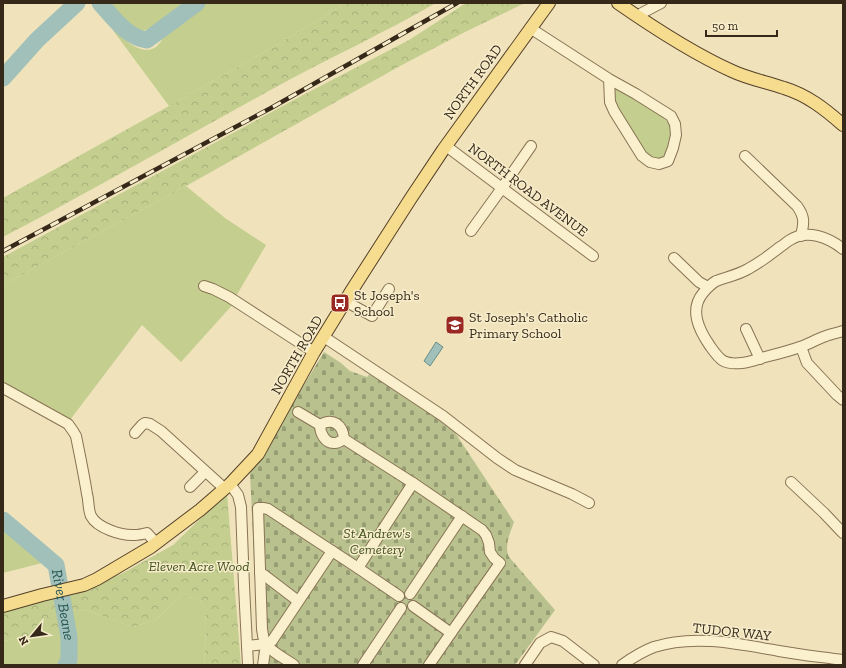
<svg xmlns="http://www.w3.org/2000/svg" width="846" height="668" font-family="'Zilla Slab',serif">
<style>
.green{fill:#c3ce8f}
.forest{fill:url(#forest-crowns)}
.cemetery{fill:url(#cemetery-stones)}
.water{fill:#a0c0b9;stroke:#678e86}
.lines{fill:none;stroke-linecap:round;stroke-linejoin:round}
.river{stroke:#a0c0b9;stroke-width:17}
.minor-casing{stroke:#887354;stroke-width:12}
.major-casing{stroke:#554029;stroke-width:14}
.minor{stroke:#faf0ce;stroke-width:10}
.major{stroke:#f6dc8f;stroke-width:12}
.rail-casing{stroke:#36291a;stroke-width:4.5}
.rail{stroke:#f7edcb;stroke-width:3;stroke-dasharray:9;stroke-linecap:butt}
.labels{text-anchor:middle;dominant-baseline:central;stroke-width:3;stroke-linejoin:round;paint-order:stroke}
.street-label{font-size:14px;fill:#36291a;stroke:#f7edcb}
.poi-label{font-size:14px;fill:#36291a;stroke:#f7edcb;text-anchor:start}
.park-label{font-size:14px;font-style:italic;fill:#435320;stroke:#f7edcb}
.water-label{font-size:15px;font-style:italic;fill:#285756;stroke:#f7edcb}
</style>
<defs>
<pattern id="forest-crowns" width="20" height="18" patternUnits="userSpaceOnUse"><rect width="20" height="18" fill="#c3ce8f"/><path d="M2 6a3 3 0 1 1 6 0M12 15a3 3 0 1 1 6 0" fill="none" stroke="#a8b17b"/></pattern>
<pattern id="cemetery-stones" width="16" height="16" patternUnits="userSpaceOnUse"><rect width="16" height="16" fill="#b9c28f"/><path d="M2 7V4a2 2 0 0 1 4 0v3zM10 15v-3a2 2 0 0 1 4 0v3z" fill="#979e74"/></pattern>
</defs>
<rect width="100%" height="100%" fill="#f0e3bb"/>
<g class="green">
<path d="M106,3H184C177,8 150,30 143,31C142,31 138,30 137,29C127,25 114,10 106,3Z"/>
<path d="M205,3H346L273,47L169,106L112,29C123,38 141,57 156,47C161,43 165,34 170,30C180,21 194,10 205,3Z"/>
<path d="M615,89C627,96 667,115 671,127C673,136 669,147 667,155L659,160L650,157L641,148L619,111L613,98Z"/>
<polygon points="186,186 225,218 266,245 235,298 235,302 181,362 142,325 70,420 3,382 3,285"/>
<polygon points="3,529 38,554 46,562 3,573"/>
<polygon points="188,597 199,599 205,607 206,630 204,665 71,665 74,658 75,648 70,622 75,614 83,609 133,627 156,620 172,604 180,598"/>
<polygon points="63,630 64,649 62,663 56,665 3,665 3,641"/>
</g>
<g class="forest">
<path d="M346,3H436C384,33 329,58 276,87C185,137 95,189 3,237V198L169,106L273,47Z"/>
<polygon points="466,3 525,3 465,32 400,66 186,186 3,285 3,257 305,94 409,40"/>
<path d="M227,493L241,665H204L206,630L205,607L199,599L188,597L180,598L172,604L156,620L133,627L83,609C74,615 70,620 67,630L3,641V611L74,592L123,573L173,545Z"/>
</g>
<path class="cemetery" d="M324,352L341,363L350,371L367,377L371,372L448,422L514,522C510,534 504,545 509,557L555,610L515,665H259L250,473Z"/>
<polygon class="water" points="436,342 443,347 430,366 424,361"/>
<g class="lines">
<g class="river">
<path d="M100,3C113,17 127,38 147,40L197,3"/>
<polyline points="3,78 37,40 77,3"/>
<path id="s1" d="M3,520L56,565L69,637V660L66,665"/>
</g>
<defs>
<g id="minor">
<polyline points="638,17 642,13 661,3"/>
<polyline points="530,28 609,79 636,94 671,116 675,124 676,135 673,148 668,161 659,164 650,162 642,156 637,148 614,111 610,102 609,79"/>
<polyline points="446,146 593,256"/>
<path d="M745,156L797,206C805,217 804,223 801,236"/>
<polyline points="471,231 502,188 531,146"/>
<path d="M843,249C828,237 807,229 790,240C786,242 784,245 780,247C770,255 759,263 748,269C738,275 726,277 716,281C711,284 707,288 703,293C689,310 699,330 710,346C720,360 723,365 742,363C750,362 758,359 765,357C777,354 789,351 800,347C809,344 817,339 826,336C831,334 837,333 843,331"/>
<polyline points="674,258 699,282 708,287"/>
<polyline points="204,286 213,289 229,297 314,352"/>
<polyline points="345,301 372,316 389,289"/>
<polyline points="746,329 760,359"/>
<polyline points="324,337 443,416 497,458 515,470 572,494 589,503"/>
<polyline points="801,347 807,363 837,395 843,400"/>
<path d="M3,388L68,424L73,431L76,436C80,456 84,475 87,494C89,501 88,510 91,516C97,528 122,536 135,535C139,535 143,534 147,533L156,543"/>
<path d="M298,412L320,425C320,433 325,444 335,443C338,443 341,441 344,439L413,483"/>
<path d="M320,425C333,417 343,425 344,439"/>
<polyline points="135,433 142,425 145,423 150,424 161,431 225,489"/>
<polyline points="791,482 824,513 843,533"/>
<polyline points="230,484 238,495 241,507 244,586 248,665"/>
<polyline points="190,487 205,472"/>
<polyline points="358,568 413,483 482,530 486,535 489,543 490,552 494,558 500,563 451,633 413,606"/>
<polyline points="260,573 264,575 298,601"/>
<polyline points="410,594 462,516"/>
<polyline points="247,646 266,644 272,641 332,551"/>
<polyline points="263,665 266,644"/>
<path d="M294,665C286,659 271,652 266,644C263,640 263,634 262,629L258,508H263L268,509L358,568L399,596"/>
<polyline points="363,665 401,608"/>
<polyline points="429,665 451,633"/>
<polyline points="525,665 540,643 551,637 563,641 594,665"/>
<path d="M622,665C632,658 643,651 654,647C694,634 739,644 779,651C800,655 822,657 843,660"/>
</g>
<g id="major">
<path d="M618,3C654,28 692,53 732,71C749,79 767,82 784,88C807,95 825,109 843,125"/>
<polyline points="3,606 42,595 84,585 97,579 151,547 200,510 230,484 258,454 314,352 352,290 411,198 443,150 549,3"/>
</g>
</defs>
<use href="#minor" class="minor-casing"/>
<use href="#major" class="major-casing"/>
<use href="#minor" class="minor"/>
<use href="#major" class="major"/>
<defs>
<polyline id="rail" points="3,251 271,108 457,3"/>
</defs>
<use href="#rail" class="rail-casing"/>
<use href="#rail" class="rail"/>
</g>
<defs>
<symbol id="bus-square" viewBox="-11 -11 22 22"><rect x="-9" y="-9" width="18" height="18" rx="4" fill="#992822" stroke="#f7edcb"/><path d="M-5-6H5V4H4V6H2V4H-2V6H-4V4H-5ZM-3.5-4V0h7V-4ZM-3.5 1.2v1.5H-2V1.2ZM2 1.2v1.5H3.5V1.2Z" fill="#fff"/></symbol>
<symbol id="school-square" viewBox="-11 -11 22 22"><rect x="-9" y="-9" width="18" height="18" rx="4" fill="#992822" stroke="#f7edcb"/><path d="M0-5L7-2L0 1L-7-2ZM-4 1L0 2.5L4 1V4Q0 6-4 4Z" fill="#fff"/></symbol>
</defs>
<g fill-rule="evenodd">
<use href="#bus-square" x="329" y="292" width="22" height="22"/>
<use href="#school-square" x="444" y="314" width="22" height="22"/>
</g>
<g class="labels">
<g class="street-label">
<text transform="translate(473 82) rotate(-54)">NORTH ROAD</text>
<text transform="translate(528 190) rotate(37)">NORTH ROAD AVENUE</text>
<text transform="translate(297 355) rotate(-60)">NORTH ROAD</text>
<text transform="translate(732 632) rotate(6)">TUDOR WAY</text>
</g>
<g class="poi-label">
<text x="354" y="295">St Joseph's<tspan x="354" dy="16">School</tspan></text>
<text x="469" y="317">St Joseph's Catholic<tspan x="469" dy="16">Primary School</tspan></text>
</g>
<g class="park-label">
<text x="377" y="533">St Andrew's<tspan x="377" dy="16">Cemetery</tspan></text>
<text x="199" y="566">Eleven Acre Wood</text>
</g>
<g class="water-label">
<text stroke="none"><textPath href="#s1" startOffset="110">River Beane</textPath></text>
</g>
</g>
<rect width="846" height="668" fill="none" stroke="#36291a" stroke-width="8"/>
<g transform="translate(32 636) rotate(241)" stroke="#f7edcb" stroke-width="3" paint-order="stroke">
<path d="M0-3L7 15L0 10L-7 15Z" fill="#36291a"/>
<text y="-6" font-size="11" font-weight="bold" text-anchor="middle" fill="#36291a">N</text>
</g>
<path d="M706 30v6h71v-6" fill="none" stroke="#36291a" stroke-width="2"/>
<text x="712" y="30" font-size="12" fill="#36291a" stroke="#f7edcb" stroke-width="3" paint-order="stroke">50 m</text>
</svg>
